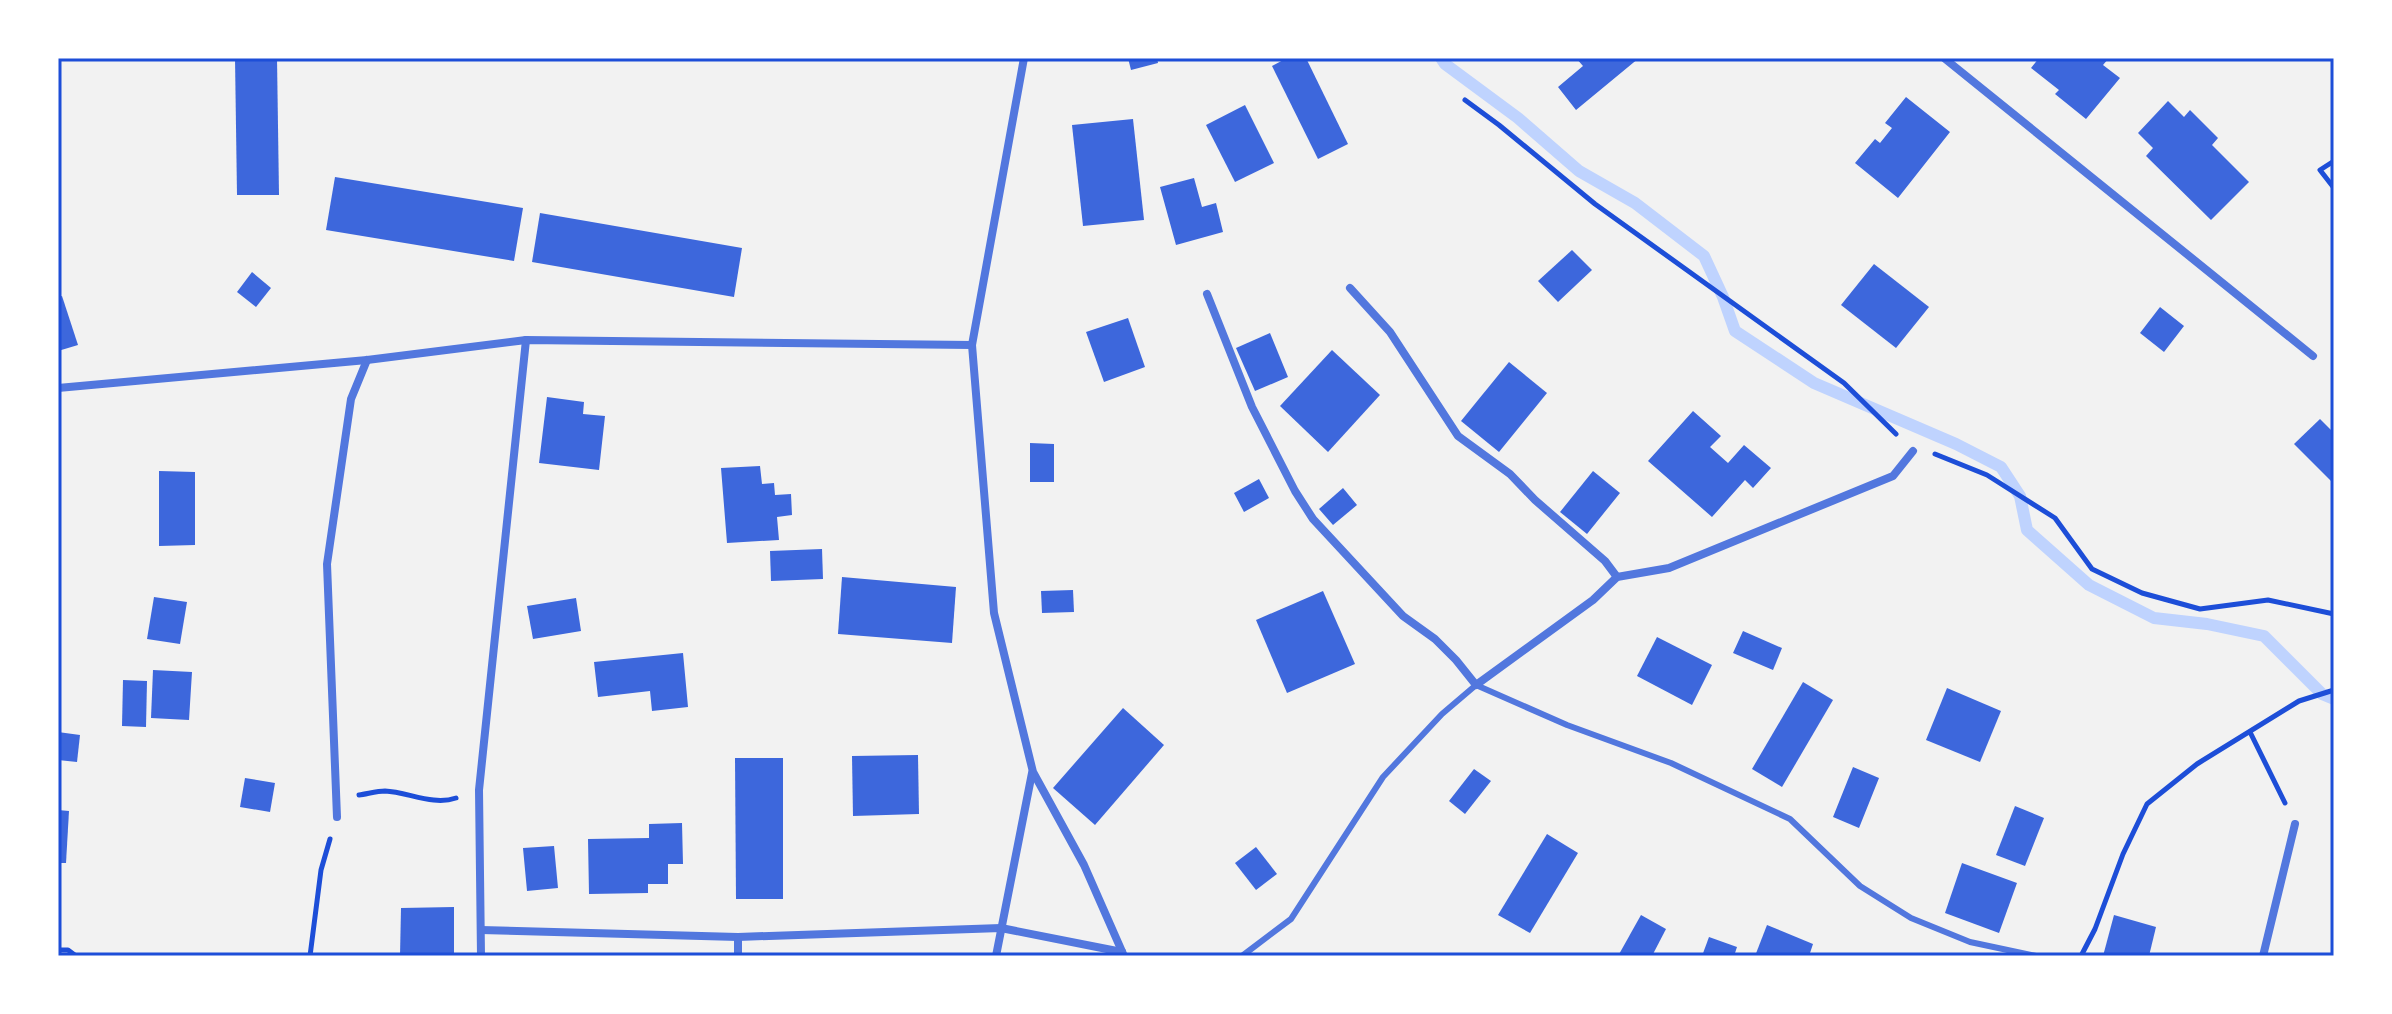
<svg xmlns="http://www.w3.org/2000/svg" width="2392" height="1014" font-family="Poppins,sans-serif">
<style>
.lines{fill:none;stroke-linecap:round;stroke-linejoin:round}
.stream{stroke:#bfd3fe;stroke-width:12}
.building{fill:#3d67dc}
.path{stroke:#1d4ed8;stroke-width:5}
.service{stroke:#5277de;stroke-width:6}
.minor{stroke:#5277de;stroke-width:8}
.neatline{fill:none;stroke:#1d4ed8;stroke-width:3}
</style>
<rect width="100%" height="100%" fill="#f2f2f2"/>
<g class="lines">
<polyline class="stream" points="1441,58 1445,64 1518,118 1579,171 1635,203 1704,256 1723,297 1735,331 1814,383 1956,444 2001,467 2020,496 2027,530 2089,585 2154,618 2207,624 2264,636 2322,694 2334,699"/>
</g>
<g class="building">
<polygon points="235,58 277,58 279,195 237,195"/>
<polygon points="1128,58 1157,58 1158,63 1131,70"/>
<polygon points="1287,58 1306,58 1348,144 1318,159 1272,66"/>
<polygon points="1576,58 1639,58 1576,110 1558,87 1583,66"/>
<polygon points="2039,58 2109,58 2103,65 2120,78 2086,119 2055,94 2059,90 2031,68"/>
<polygon points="1906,97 1950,132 1898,198 1855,163 1875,139 1880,143 1892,128 1885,123"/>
<polygon points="2168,101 2184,117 2190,110 2218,138 2212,145 2249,182 2211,220 2146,156 2153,148 2138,133"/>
<polygon points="1245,105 1274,163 1235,182 1206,125"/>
<polygon points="1133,119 1144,220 1083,226 1072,125"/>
<polygon points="335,177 523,208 514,261 326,230"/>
<polygon points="1194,178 1202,207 1216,203 1223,232 1176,245 1160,187"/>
<polygon points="540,213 742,248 734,297 532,262"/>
<polygon points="1572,250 1592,270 1558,302 1538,281"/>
<polygon points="1874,264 1929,307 1896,348 1841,305"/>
<polygon points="252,272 271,288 256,307 237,292"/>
<polygon points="62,296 78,345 58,351 58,297"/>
<polygon points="2160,307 2184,326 2164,352 2140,333"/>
<polygon points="1128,318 1145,367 1104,382 1086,332"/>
<polygon points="1270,333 1288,377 1255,391 1236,348"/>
<polygon points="1332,350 1380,395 1328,452 1280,406"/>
<polygon points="1509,362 1547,393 1499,452 1461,421"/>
<polygon points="547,397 584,402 583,414 605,416 599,470 539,463"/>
<polygon points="1693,411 1721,436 1710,447 1728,463 1744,445 1771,468 1753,488 1745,480 1712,517 1648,461"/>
<polygon points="2320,419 2334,433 2334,484 2294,444"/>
<polygon points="1030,443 1054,444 1054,482 1030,482"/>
<polygon points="760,466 762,484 774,483 775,495 791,494 792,515 777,517 779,540 727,543 721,468"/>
<polygon points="159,471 195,472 195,545 159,546"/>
<polygon points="1593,471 1620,493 1587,534 1560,512"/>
<polygon points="1259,479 1269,498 1244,512 1234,493"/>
<polygon points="1343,488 1357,505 1333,525 1319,509"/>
<polygon points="822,549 823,579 771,581 770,551"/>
<polygon points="842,577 956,587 952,643 838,634"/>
<polygon points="1073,590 1074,612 1042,613 1041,591"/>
<polygon points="1323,591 1355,664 1287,693 1256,620"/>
<polygon points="154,597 187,602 180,644 147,639"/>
<polygon points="576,598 581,631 533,639 527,606"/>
<polygon points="1743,631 1782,648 1773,670 1733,653"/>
<polygon points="1657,637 1712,665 1692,705 1637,676"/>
<polygon points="683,653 688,707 652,711 650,691 598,697 594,662"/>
<polygon points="153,670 192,672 189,720 151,718"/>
<polygon points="123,680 147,681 146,727 122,726"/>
<polygon points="1803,682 1833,700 1782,787 1752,769"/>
<polygon points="1947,688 2001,711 1980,762 1926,740"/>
<polygon points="1123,708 1164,745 1095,825 1053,788"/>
<polygon points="58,732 80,735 77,762 58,760"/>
<polygon points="918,755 919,814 853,816 852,756"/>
<polygon points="735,758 783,758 783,899 736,899"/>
<polygon points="1853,767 1879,778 1859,828 1833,817"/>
<polygon points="1474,769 1491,781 1465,814 1449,801"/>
<polygon points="245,778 275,783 270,812 240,807"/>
<polygon points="2015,806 2044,818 2025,866 1996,855"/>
<polygon points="58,810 69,811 66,863 58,863"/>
<polygon points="682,823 683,864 668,864 668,884 648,884 648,893 589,894 588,839 649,838 649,824"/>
<polygon points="1547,834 1578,853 1530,933 1498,915"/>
<polygon points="554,846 558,888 527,891 523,848"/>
<polygon points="1256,847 1277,874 1256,890 1235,863"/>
<polygon points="1962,863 2017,883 1999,933 1945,913"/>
<polygon points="454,907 454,956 400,956 401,908"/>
<polygon points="1641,915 1666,929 1652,956 1618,956"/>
<polygon points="2114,915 2156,927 2149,956 2103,956"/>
<polygon points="1767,925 1813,944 1809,956 1755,956"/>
<polygon points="1709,937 1737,947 1734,956 1702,956"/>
</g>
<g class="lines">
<g class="path">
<polyline points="1465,100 1499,125 1595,204 1844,383 1896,434"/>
<polyline points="2334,161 2320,170 2334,188"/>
<polyline points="1935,454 1987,475 2055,518 2092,569 2142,593 2200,609 2268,600 2334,614"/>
<polyline points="2250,732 2285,803"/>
<path d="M359,795C367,794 377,791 385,791C408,792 433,806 456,798"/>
<polyline points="58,950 68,950 76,956"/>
<polyline points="310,956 321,870 330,839"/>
<polyline points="2081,956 2095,929 2123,854 2147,804 2197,764 2299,701 2334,690"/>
</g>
<polyline class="service" points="1242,956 1291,919 1383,777 1442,714 1476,685 1567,725 1671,763 1790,819 1860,886 1911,918 1970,942 2036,956"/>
<g class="minor">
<polyline points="1024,58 972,345 994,613 1033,772 1084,865 1124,956"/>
<polyline points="1944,58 2313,356"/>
<polyline points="1350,288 1390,332 1458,436 1510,474 1535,500 1605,561 1617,577"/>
<polyline points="1207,294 1252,407 1295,491 1313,519 1403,616 1435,639 1456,660 1476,685 1593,600 1617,577 1669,568 1893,476 1913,451"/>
<polyline points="58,388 367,360 526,340 972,345"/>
<polyline points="337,817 327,564 351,399 367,360"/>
<polyline points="481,930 738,937 1001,928 1122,952"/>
<polyline points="738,937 738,956"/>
<polyline points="481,956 479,790 526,340"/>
<polyline points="996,956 1032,773"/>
<polyline points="2263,956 2295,824"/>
</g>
</g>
<rect width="2392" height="1014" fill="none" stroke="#ffffff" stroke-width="120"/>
<rect x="60" y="60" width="2272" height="894" class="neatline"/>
</svg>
